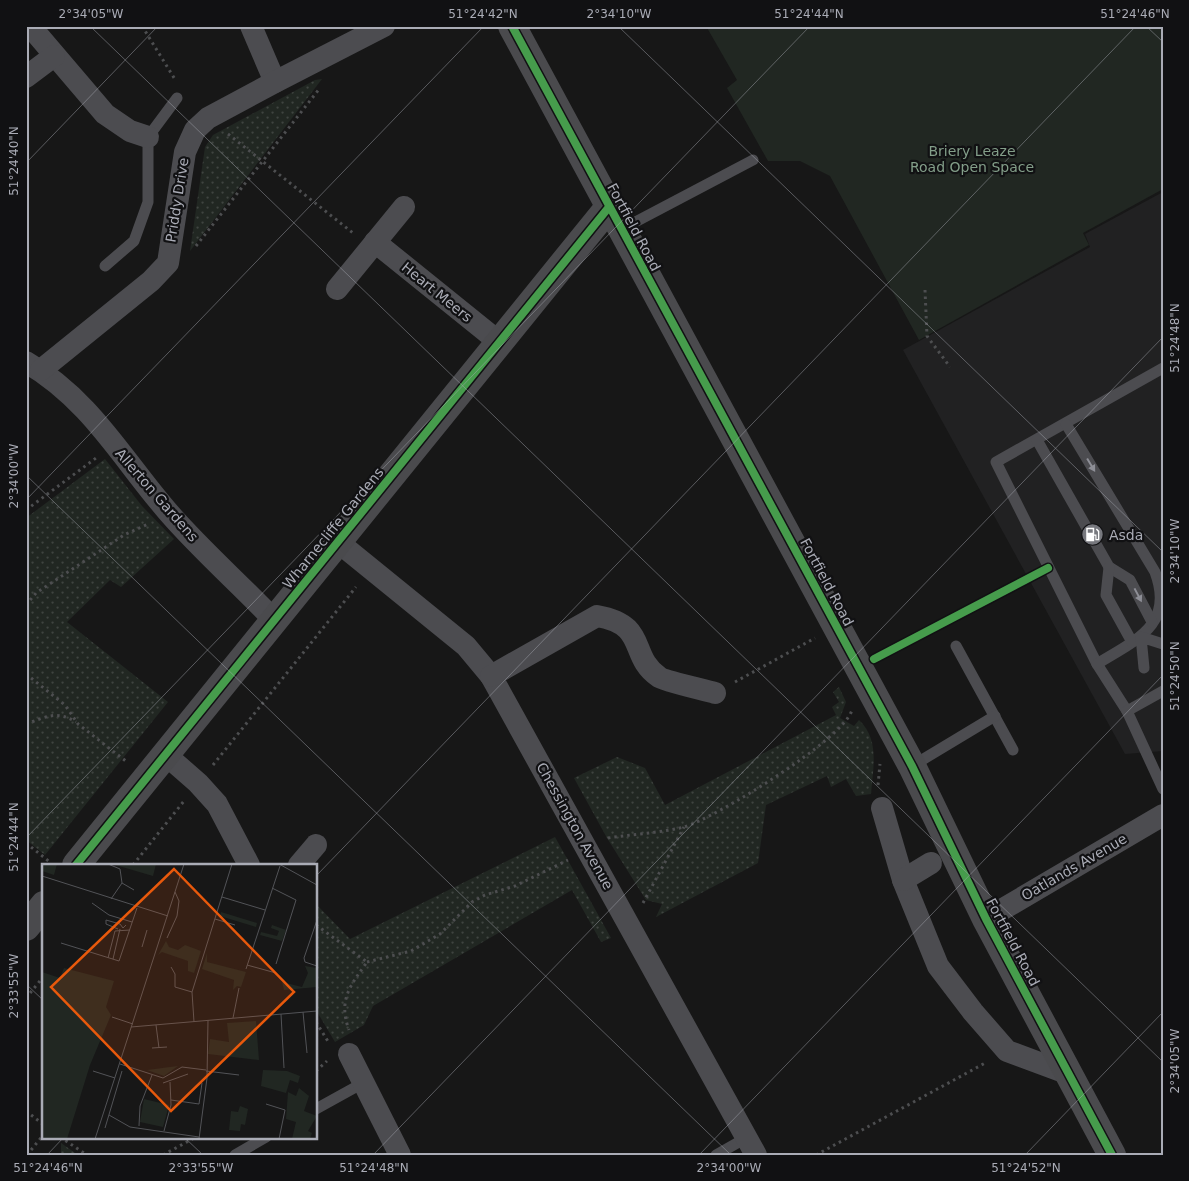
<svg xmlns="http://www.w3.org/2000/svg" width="1189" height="1181" font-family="'DejaVu Sans',sans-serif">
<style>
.built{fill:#212122}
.grass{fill:url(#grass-dots)}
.green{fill:#212722}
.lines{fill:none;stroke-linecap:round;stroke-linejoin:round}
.path{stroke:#4d4e50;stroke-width:3;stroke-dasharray:2.5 4;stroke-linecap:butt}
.lane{stroke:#4c4c50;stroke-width:11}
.street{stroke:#4c4c50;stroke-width:22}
.secondary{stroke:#4a4a4d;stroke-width:28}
.cycleway-casing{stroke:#111113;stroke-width:11}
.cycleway{stroke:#469c4c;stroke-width:8}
.oneway{fill:#8e8f97}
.ticks{fill:none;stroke:#aaacb6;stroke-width:1;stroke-opacity:0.45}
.labels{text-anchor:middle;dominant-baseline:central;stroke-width:4.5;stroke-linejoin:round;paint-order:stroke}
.park-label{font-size:14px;fill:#839e89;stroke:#111113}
.street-label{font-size:14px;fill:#aaacb6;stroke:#111113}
.poi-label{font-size:14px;fill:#aaacb6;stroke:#111113;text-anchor:start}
.inset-road{fill:none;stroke:#525357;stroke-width:1}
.view{fill:#e8590c;fill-opacity:0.15;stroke:#e8590c;stroke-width:2.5}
.inset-edge{fill:none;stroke:#aaacb6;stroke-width:2.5}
.neatline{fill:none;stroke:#aaacb6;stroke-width:2}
.ticks-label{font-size:12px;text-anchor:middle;fill:#aaacb6}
</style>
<defs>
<pattern id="grass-dots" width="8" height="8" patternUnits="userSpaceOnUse" patternTransform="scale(1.25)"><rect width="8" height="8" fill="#212722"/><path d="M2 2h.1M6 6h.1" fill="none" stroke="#3f4440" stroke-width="1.8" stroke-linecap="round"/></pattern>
</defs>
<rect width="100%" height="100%" fill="#171717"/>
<polygon class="built" points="1163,192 1163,751 1125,754 903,350 1090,247 1085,234"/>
<g class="grass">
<polygon points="322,79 190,251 205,147 213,135 315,80"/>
<polygon points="105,459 142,506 174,539 121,587 110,580 67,622 168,702 45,855 26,840 26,518"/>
<path d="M839,687L846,702L840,718L854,726L859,720C880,740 873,768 871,794L856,796L846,779L831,787L827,776L766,805L758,863L656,917L662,904L646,900L607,838L574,778L617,757L645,768L665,805L836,715L832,707L839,702L833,692Z"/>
<polygon points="555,837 611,938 601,942 572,890 373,1006 364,1025 335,1042 316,1010 316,904 350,939"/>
<polygon points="61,1143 78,1155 61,1155"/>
</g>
<polygon class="green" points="706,26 1163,26 1163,189 1083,233 1089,245 919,340 830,176 800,161 768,161 727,88 737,80"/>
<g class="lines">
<g class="path">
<polyline points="142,26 176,81"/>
<polyline points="228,134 353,233"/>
<polyline points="196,246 320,88"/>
<polyline points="925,290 927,336 950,367"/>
<polyline points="26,510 96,458"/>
<polyline points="26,605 36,593 124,535 148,524"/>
<polyline points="26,674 65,705 78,724 127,762"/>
<polyline points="735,682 815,638"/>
<path d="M26,724C46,717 56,710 76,722"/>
<polyline points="213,765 356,587"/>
<polyline points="878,785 880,764"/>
<path d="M608,838C633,834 660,833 684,827C715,818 843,740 852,710"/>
<polyline points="26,843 51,863"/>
<polyline points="133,865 184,801"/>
<polyline points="643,903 684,827"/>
<path d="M316,925L367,962C350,986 338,1000 349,1030"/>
<polyline points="367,962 411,951 440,934 472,902 485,895 515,886 568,860"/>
<polyline points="26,998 44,976"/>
<polyline points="316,1022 329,1043"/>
<polyline points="316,1071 327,1061"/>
<polyline points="26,1111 44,1125"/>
<polyline points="60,1137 87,1155"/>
<polyline points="27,1155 44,1134"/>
<polyline points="163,1155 196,1137"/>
<polyline points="816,1155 987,1062"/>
</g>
<g class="lane">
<polyline points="622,229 753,160"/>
<polyline points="105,266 134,241 148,202 148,137 177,98"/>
<polyline points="1163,368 996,462 1097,664 1127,711 1163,789"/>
<path d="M1066,424L1155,572C1175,625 1136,640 1097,664"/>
<polyline points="1037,440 1109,567 1130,580 1152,622"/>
<polyline points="1109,567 1106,595 1132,642"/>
<polyline points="956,646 1013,750"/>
<polyline points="1144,668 1141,637 1163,644"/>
<polyline points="1127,711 1163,691"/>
<polyline points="912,766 995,716"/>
<polyline points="316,1109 363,1083"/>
<polyline points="235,1155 266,1137"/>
<polyline points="716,1155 746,1138"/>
</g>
<g class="street">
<polyline points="30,26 105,114 130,131 148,137"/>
<polyline points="251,26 275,82"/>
<polyline points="26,77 54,56"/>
<polyline points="375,242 499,342"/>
<polyline points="337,289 404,207"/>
<path d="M26,362C91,400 122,459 169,513C202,551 240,584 274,620"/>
<polyline points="41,370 151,281 168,263 185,152 195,130 208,118 275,82 384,26"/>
<polyline points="338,542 466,646 491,676 756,1155"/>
<path d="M491,676L597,616C649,625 628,656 659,677C664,681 705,690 715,693"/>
<polyline points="166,755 198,783 217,804 249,865"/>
<polyline points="882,808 903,880 938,966 973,1012 1007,1051 1069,1074"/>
<polyline points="299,865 316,845"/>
<polyline points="903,880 931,863"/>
<polyline points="986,919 1163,815"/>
<polyline points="349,1054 400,1155"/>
</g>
<g class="secondary">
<polyline points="512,26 912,766 986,919 1112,1155"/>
<polyline points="76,865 609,207"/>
<polyline points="26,927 44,905"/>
</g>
<defs>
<g id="cycleway">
<polyline points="512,26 912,766 986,919 1112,1155"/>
<polyline points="874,659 1048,568"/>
<polyline points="76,865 609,207"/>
</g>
</defs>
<use href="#cycleway" class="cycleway-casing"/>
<use href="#cycleway" class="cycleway"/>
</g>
<defs><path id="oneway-solid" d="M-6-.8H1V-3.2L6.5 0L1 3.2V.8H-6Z" transform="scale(1.25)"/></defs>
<g class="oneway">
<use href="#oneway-solid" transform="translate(1091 465) rotate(59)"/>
<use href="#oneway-solid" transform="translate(1138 595) rotate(62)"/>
</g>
<path class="ticks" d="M90,26L1163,1062M618,26L1163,552M1146,26L1163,42M26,163L158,26M26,475L731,1155M26,500L484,26M26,838L810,26M316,876L1136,26M26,984L44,1001M184,1137L203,1155M47,1155L64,1137M373,1155L1163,337M699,1155L1163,675M1025,1155L1163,1012"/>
<defs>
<symbol id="fuel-disc" viewBox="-11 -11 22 22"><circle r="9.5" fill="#77787e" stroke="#111113"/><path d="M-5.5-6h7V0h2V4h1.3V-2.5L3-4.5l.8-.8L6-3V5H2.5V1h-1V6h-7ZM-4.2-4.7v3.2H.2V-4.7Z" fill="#fff"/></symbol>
</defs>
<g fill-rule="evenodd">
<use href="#fuel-disc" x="1080" y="522" width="25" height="25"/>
</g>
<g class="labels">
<g class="park-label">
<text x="972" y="151">Briery Leaze<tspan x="972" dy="16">Road Open Space</tspan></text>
</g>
<g class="street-label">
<text transform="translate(177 200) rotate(-81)">Priddy Drive</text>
<text transform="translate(634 227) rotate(62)">Fortfield Road</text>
<text transform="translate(437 292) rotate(39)">Heart Meers</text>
<text transform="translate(157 495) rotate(49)">Allerton Gardens</text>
<text transform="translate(333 528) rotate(-51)">Wharnecliffe Gardens</text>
<text transform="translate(827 582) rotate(62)">Fortfield Road</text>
<text transform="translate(575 826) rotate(61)">Chessington Avenue</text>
<text transform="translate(1074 867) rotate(-30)">Oatlands Avenue</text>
<text transform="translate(1013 942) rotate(62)">Fortfield Road</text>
</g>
<g class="poi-label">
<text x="1109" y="535">Asda</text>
</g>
</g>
<g transform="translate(42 864)">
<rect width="275" height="275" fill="#171717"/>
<path d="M179,48L215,59L214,63L178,52ZM230,61L244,66L240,77L218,71L219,68L235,72L237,67L229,64ZM124,77L127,83L136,86L143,81L159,87L152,109L146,107V97L120,88L116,91ZM165,89V98L204,108L199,123L195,122L191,126L192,116L160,105ZM263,102L275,104V123L242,126L240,118L260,123L266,109ZM214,157L217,196L166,190L168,175L187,178L185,159ZM136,202L122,212L105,206ZM221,206L245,207L258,212L256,219L248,216L244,229L219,222ZM257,224L267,232L262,247L275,252L266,267L270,269L268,275H250L254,258L244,255L246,228L254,232ZM102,235L127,241L121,263L98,258ZM198,242L206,245L203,261L199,260L198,267L187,266L189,247L196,248Z" fill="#212722"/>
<path d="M0,0H15L12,11L0,7ZM70,0H114L111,12ZM22,104L72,117L64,143L69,151L48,201L25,275H0V108L18,114Z" fill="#212722"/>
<path class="inset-road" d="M66,0L78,5L80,19M237,0L275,21M0,12L126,52M230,24L254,36L234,100M180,33L223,46M69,35L80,19L92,26M50,39L67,51L90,58M173,55L193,61M275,56L262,94L263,98L275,102M76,65L64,60V56L78,60L81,64L84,61M125,74L135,52L137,37L133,28M19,79L77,97L95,44M100,83L105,66M66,94L73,67L88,66M71,95L78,65M205,101L234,109M129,103L133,110V123L150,128M204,105L238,2M261,148L265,189M239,150L242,204M70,153L91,160M191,154L197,124M152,158L150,128L190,0M114,161L117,184M89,163L275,147M110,184L125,183M78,200L121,214L140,203L164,206M51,207L73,214M164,207L197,211M121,219L146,210M129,236L157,240L160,219M224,240L243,246L237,275M67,251L88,263L157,273M97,262L98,242L110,211M63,264L80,207M122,267L129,241L128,218M53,275L142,0M157,275L165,214L166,156"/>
<path class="view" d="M132,5L252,128L129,247L9,123Z"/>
<rect width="275" height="275" class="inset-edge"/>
</g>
<rect width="1189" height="1181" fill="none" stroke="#111113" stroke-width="55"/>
<rect x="28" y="28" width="1134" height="1126" class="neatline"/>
<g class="ticks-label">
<text x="91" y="18">2°34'05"W</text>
<text x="483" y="18">51°24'42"N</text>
<text x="619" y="18">2°34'10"W</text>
<text x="809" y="18">51°24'44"N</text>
<text x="1135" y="18">51°24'46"N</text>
<text transform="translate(14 161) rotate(-90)" y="4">51°24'40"N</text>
<text transform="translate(1175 338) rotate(-90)" y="4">51°24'48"N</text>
<text transform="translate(14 476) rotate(-90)" y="4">2°34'00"W</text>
<text transform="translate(1175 551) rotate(-90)" y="4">2°34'10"W</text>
<text transform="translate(1175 676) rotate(-90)" y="4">51°24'50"N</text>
<text transform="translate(14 837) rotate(-90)" y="4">51°24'44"N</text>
<text transform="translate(14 986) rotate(-90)" y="4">2°33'55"W</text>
<text transform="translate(1175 1061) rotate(-90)" y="4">2°34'05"W</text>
<text x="48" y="1172">51°24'46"N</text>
<text x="201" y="1172">2°33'55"W</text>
<text x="374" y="1172">51°24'48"N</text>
<text x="729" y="1172">2°34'00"W</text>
<text x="1026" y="1172">51°24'52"N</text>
</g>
</svg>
